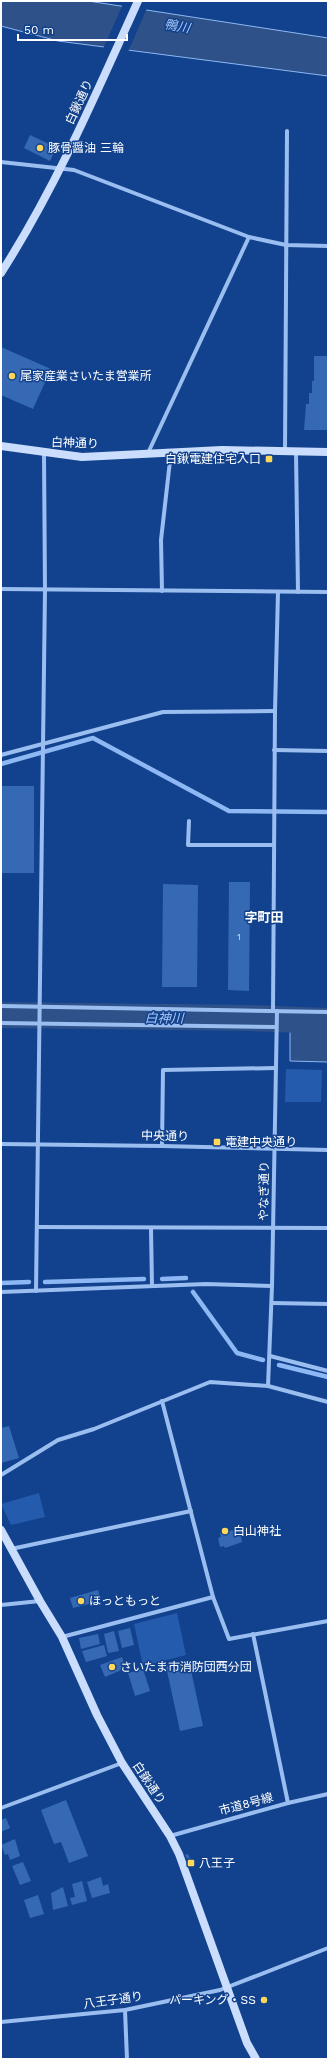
<svg xmlns="http://www.w3.org/2000/svg" width="329" height="2060" font-family="'Work Sans','Noto Sans JP',sans-serif">
<style>
.green{fill:#245bac}
.water{fill:#2d5188;stroke:#8db8f4}
.pier{fill:#12428d}
.lines{fill:none;stroke-linecap:round;stroke-linejoin:round}
.stream{stroke:#8db8f4;stroke-width:4.5}
.river{stroke:#2d5188;stroke-width:26}
.building{fill:#3669b4}
.street{stroke:#9bbef1;stroke-width:4}
.secondary{stroke:#caddfc;stroke-width:8}
.poi-dot{fill:#ffd85b;stroke:#12428d;stroke-width:1.5}
.labels{text-anchor:middle;dominant-baseline:central;stroke-width:3;stroke-linejoin:round;paint-order:stroke}
.number-label{font-size:10px;fill:#cddaec}
.street-label{font-size:12px;fill:#fff;stroke:#12428d}
.poi-label{font-size:12px;fill:#fff;stroke:#12428d;text-anchor:start}
.water-label{font-size:13px;font-style:italic;fill:#a7c8f8;stroke:#12428d}
.neighbourhood-label{font-size:13px;font-weight:bold;fill:#fff;stroke:#12428d}
</style>
<rect width="100%" height="100%" fill="#12428d"/>
<g class="green">
<polygon points="286,1069 322,1070 321,1102 285,1102"/>
<polygon points="39,1493 45,1517 11,1525 1,1504"/>
<polygon points="177,1613 186,1655 143,1666 134,1624"/>
</g>
<g class="water">
<polygon points="1,1 88,1 328,38 328,76 58,41 1,26"/>
<polygon points="290,1031 328,1032 328,1104 328,1062 290,1061"/>
</g>
<polygon class="pier" points="123,4 147,8 128,52 103,49"/>
<g class="lines">
<g class="stream">
<polyline points="1,764 93,738 229,811 328,812"/>
<polyline points="162,1279 186,1278"/>
<polyline points="45,1282 144,1279"/>
<polyline points="1,1283 29,1282"/>
<polyline points="193,1292 237,1353 263,1360"/>
<polyline points="279,1365 328,1377"/>
</g>
<polyline class="river" points="1,1015 251,1018 328,1021"/>
</g>
<g class="building">
<polygon points="30,135 49,144 47,148 55,151 50,161 24,148"/>
<polygon points="1,347 51,369 33,409 1,395"/>
<polygon points="314,356 328,356 328,430 304,430 306,404 309,404 309,393 312,393 312,381 314,381"/>
<rect x="1" y="786" width="33" height="87"/>
<polygon points="229,882 250,882 249,991 228,990"/>
<polygon points="163,884 198,885 197,987 162,987"/>
<polygon points="9,1426 19,1458 1,1463 1,1428"/>
<polygon points="234,1530 235,1532 240,1531 242,1542 225,1548 224,1546 220,1547 218,1538 221,1537 220,1533"/>
<polygon points="98,1590 101,1601 73,1608 70,1598"/>
<polygon points="130,1628 134,1645 122,1648 118,1631"/>
<polygon points="114,1631 119,1651 108,1653 104,1634"/>
<polygon points="98,1634 100,1644 81,1649 79,1638"/>
<polygon points="104,1645 107,1656 86,1662 82,1651"/>
<polygon points="122,1657 126,1668 105,1677 100,1665"/>
<polygon points="189,1661 203,1726 180,1731 166,1666"/>
<polygon points="143,1669 150,1691 135,1696 128,1673"/>
<polygon points="66,1800 88,1856 69,1863 61,1842 54,1844 41,1810"/>
<polygon points="6,1818 10,1828 1,1832 1,1820"/>
<polygon points="15,1839 20,1856 10,1860 8,1854 5,1855 1,1845"/>
<polygon points="188,1854 192,1863 190,1864 185,1855"/>
<polygon points="23,1862 31,1881 20,1885 12,1866"/>
<polygon points="101,1877 103,1886 108,1884 110,1893 92,1898 87,1882"/>
<polygon points="82,1881 87,1901 72,1905 70,1898 75,1897 72,1884"/>
<polygon points="63,1887 68,1906 53,1910 51,1893"/>
<polygon points="38,1895 44,1914 30,1918 24,1900"/>
</g>
<g class="lines">
<g class="street">
<polyline points="1,162 74,170 249,237 286,245 328,246"/>
<polyline points="285,451 287,131"/>
<polyline points="296,452 298,592"/>
<polyline points="148,453 249,237"/>
<polyline points="1,589 328,592"/>
<polyline points="162,591 161,540 171,452"/>
<polyline points="274,750 328,751"/>
<polyline points="1,755 163,712 275,711"/>
<polyline points="189,821 188,845 274,845"/>
<polyline points="1,1006 328,1012"/>
<polyline points="273,1011 275,711 278,592"/>
<polyline points="1,1023 276,1027"/>
<polyline points="1,1144 162,1146 328,1150"/>
<polyline points="162,1146 163,1070 276,1068"/>
<polyline points="37,1227 328,1228"/>
<polyline points="151,1229 152,1286"/>
<polyline points="36,1291 45,590 44,454"/>
<polyline points="1,1292 206,1284 272,1286"/>
<polyline points="272,1303 328,1304"/>
<polyline points="270,1356 328,1371"/>
<polyline points="268,1386 272,1286 277,1011"/>
<polyline points="162,1401 213,1597 229,1639 328,1621"/>
<polyline points="1,1475 58,1440 94,1429 210,1382 268,1386 328,1402"/>
<polyline points="11,1549 191,1511"/>
<polyline points="1,1605 40,1601"/>
<polyline points="253,1634 288,1803"/>
<polyline points="62,1637 213,1597"/>
<polyline points="1,1808 122,1763"/>
<polyline points="170,1836 288,1803 328,1794"/>
<polyline points="125,2010 127,2059"/>
<polyline points="1,2022 125,2010 220,1990 328,1948"/>
</g>
<g class="secondary">
<path d="M1,273C56,187 96,94 138,1"/>
<polyline points="1,446 82,457 222,450 328,452"/>
<polyline points="1,1530 40,1601 62,1637 97,1715 122,1763 170,1836 179,1854 247,2043 256,2059"/>
</g>
</g>
<g class="poi-dot">
<circle cx="40" cy="148" r="4"/>
<circle cx="12" cy="376" r="4"/>
<rect x="265" y="455" width="8" height="8" rx="2"/>
<rect x="213" y="1138" width="8" height="8" rx="2"/>
<circle cx="225" cy="1531" r="4"/>
<circle cx="81" cy="1601" r="4"/>
<circle cx="112" cy="1667" r="4"/>
<rect x="187" y="1859" width="8" height="8" rx="2"/>
<circle cx="264" cy="2000" r="4"/>
</g>
<g class="labels">
<g class="number-label">
<text x="239" y="936">1</text>
</g>
<g class="street-label">
<text transform="translate(79 102) rotate(-65)">白鍬通り</text>
<text transform="translate(75 443) rotate(2)">白神通り</text>
<text transform="translate(165 1136) rotate(1)">中央通り</text>
<text transform="translate(264 1191) rotate(-89)">やなぎ通り</text>
<text transform="translate(149 1783) rotate(56)">白鍬通り</text>
<text transform="translate(246 1804) rotate(-15)">市道8号線</text>
<text transform="translate(113 2000) rotate(-8)">八王子通り</text>
</g>
<g class="poi-label">
<text x="48" y="148">豚骨醤油 三輪</text>
<text x="20" y="376">尾家産業さいたま営業所</text>
<text x="261" y="459" text-anchor="end">白鍬電建住宅入口</text>
<text x="225" y="1142">電建中央通り</text>
<text x="233" y="1531">白山神社</text>
<text x="89" y="1601">ほっともっと</text>
<text x="120" y="1667">さいたま市消防団西分団</text>
<text x="199" y="1863">八王子</text>
<text x="256" y="2000" text-anchor="end">パーキング・SS</text>
</g>
<g class="water-label">
<text transform="translate(177 26) rotate(10)">鴨川</text>
<text transform="translate(164 1018) rotate(1)">白神川</text>
</g>
<g class="neighbourhood-label">
<text x="264" y="917">字町田</text>
</g>
</g>
<rect width="329" height="2060" fill="none" stroke="#ffffff" stroke-width="4"/>
<path d="M18 34v6h109v-6" fill="none" stroke="#ffffff" stroke-width="2"/>
<text x="24" y="34" font-size="12" fill="#ffffff" stroke="#12428d" stroke-width="3" paint-order="stroke">50 m</text>
</svg>
